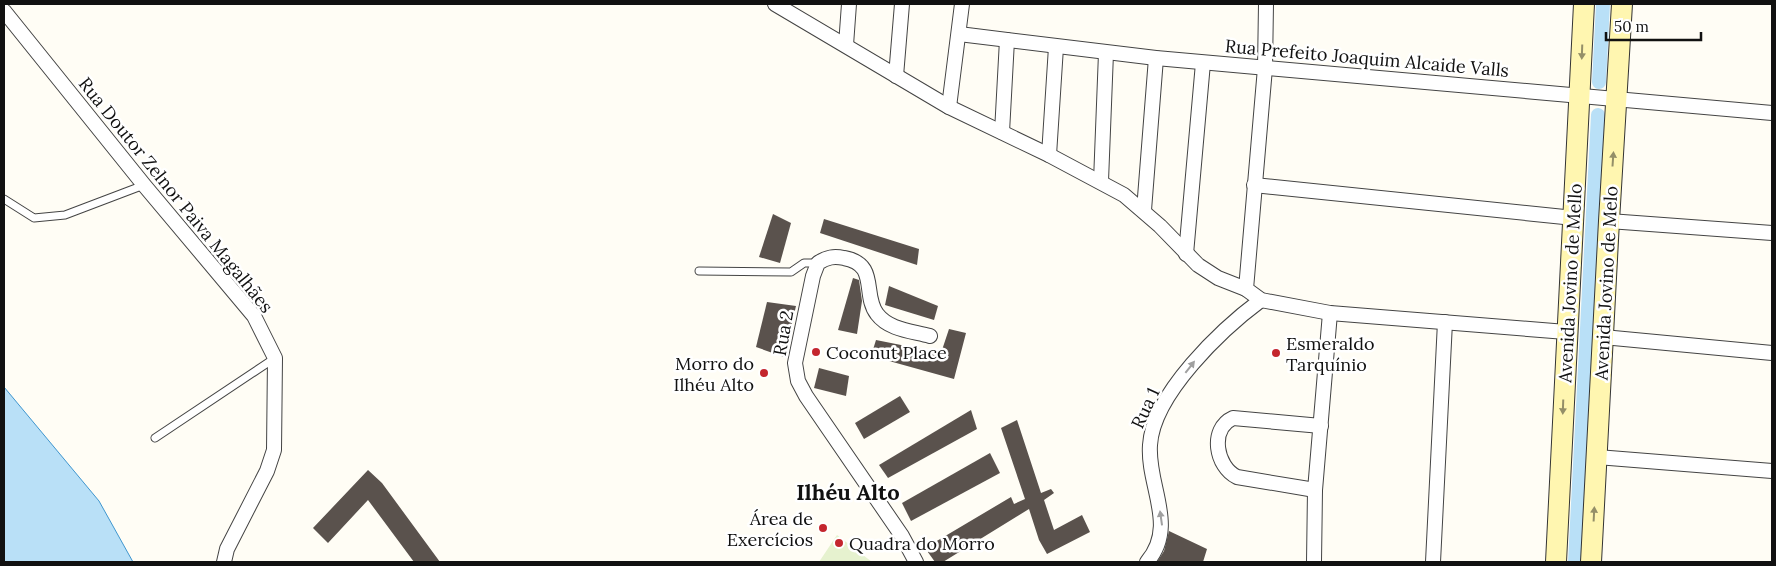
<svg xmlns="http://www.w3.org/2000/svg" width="1776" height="566" font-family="Lora,serif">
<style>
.pitch{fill:#e6f2cf}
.water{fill:#b9e0f7;stroke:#3f96cf}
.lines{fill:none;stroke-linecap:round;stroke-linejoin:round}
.canal{stroke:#b9e0f7;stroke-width:14}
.building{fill:#5a524d}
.lane-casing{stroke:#444;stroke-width:9}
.street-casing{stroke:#444;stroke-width:16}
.secondary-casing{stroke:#333;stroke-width:22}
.lane{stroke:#fff;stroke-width:7}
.street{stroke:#fff;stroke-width:14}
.secondary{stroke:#fff6b0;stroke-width:20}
.oneway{fill:#948f68}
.oneway2{fill:#a0a0a0}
.poi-dot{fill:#c4262e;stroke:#fff;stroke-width:2}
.labels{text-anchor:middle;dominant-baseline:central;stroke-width:5;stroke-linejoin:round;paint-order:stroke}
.street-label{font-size:18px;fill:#111;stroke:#fff}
.poi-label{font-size:18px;fill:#111;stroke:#fff;text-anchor:start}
.district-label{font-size:22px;font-weight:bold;fill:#111;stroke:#fff}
</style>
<rect width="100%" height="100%" fill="#fffdf5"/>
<polygon class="pitch" points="837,535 872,562 819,562"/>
<polygon class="water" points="4,387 99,501 133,562 4,562"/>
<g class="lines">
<g class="canal">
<polyline points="1599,82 1603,4"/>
<polyline points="1575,562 1598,115"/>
</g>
</g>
<g class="building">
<polygon points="773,214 791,223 780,263 759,257"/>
<polygon points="824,219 919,249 917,265 820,233"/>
<polygon points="853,278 859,280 862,301 857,334 838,330"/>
<polygon points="889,286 938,306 934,320 885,305"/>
<polygon points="767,302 796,306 784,357 756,347"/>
<polygon points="949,329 966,333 954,379 871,356 876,340 941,353"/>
<polygon points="819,368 849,376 846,396 814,388"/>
<polygon points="900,396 910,412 864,439 855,423"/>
<polygon points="971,410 977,429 888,478 879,465"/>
<polygon points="1017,420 1041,493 1051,489 1054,493 1044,500 1054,530 1082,515 1090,532 1047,554 1039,540 1029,509 943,562 935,562 925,548 1011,497 1014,504 1025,499 1001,428"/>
<polygon points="990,453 1000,473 911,521 902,503"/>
<polygon points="368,470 382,483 440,562 414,562 368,500 328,543 313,528"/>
<polygon points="1169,531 1207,549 1203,562 1157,562 1164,551"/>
</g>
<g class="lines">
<defs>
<g id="lane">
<polyline points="4,199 34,218 65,215 144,185"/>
<polyline points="699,271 791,272 804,263 818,263"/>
<polyline points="155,438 275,358"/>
</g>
<g id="street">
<polyline points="775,4 949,107 1049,155 1124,195 1160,226 1198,265 1218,278 1246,289"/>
<polyline points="1266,4 1265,68 1246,289 1261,300 1330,313 1566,332"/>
<polyline points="4,11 144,185 254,316 275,358 274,450 267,471 227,549 224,562"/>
<polyline points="959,34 1156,58 1772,113"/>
<polyline points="846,45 849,4"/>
<polyline points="896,76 902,4"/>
<polyline points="949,107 962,4"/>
<polyline points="1002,132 1007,40"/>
<polyline points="1049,155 1056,47"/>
<polyline points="1101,181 1106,53"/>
<polyline points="1254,185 1574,218"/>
<polyline points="1144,210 1156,58"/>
<polyline points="1609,221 1772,233"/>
<polyline points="1186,254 1203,63"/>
<polyline points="1603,337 1772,353"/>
<polyline points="1597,457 1772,471"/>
<path d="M1315,490L1237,477C1216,467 1209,429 1233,418L1321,426"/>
<path d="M916,562L902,536L806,396L798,381L795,363L813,276L818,263C827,257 834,256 844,258C879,264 862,295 877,314C889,330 912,331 930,336"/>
<path d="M1147,562C1178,526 1147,486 1150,445C1153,394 1222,329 1261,300"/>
<polyline points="1314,562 1315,490 1330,313"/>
<polyline points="1433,562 1445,322"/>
</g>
<g id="secondary">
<polyline points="1556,562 1584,4"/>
<polyline points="1591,562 1609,221 1622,4"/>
</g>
</defs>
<use href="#lane" class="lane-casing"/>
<use href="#street" class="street-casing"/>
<use href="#secondary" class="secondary-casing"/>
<use href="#lane" class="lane"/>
<use href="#street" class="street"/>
<use href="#secondary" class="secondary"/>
</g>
<defs><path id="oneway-solid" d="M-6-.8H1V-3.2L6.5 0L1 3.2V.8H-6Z" transform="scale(1.25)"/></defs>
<g class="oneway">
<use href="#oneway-solid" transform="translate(1582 52) rotate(92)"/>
<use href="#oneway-solid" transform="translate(1613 159) rotate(-86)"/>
<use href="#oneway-solid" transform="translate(1563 407) rotate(92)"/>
<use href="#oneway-solid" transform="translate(1594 514) rotate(-87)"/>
</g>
<g class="oneway2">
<use href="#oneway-solid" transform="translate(1190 367) rotate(-52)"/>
<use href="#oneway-solid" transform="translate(1161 518) rotate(-98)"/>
</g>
<g class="poi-dot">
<circle cx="816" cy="352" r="5"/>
<circle cx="1276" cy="353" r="5"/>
<circle cx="764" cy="373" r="5"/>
<circle cx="823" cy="528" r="5"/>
<circle cx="839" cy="543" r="5"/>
</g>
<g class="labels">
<g class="street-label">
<text transform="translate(1367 58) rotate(5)">Rua Prefeito Joaquim Alcaide Valls</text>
<text transform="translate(176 195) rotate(51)">Rua Doutor Zelnor Paiva Magalhães</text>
<text transform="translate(1570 283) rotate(-87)">Avenida Jovino de Mello</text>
<text transform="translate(1606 283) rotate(-87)">Avenida Jovino de Melo</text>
<text transform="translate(783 333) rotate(-80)">Rua 2</text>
<text transform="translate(1145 408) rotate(-65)">Rua 1</text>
</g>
<g class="poi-label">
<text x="1286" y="343">Esmeraldo<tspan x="1286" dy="21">Tarquínio</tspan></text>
<text x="826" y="352">Coconut Place</text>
<text x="754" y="363" text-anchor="end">Morro do<tspan x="754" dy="21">Ilhéu Alto</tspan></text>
<text x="813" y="518" text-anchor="end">Área de<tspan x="813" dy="21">Exercícios</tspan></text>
<text x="849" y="543">Quadra do Morro</text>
</g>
<g class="district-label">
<text x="848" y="492">Ilhéu Alto</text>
</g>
</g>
<rect width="1776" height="566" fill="none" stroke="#111111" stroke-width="10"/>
<path d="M1606 32v8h95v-8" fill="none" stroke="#111111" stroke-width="2.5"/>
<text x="1614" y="32" font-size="15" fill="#111111" stroke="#ffffff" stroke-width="4" paint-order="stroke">50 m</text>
</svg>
